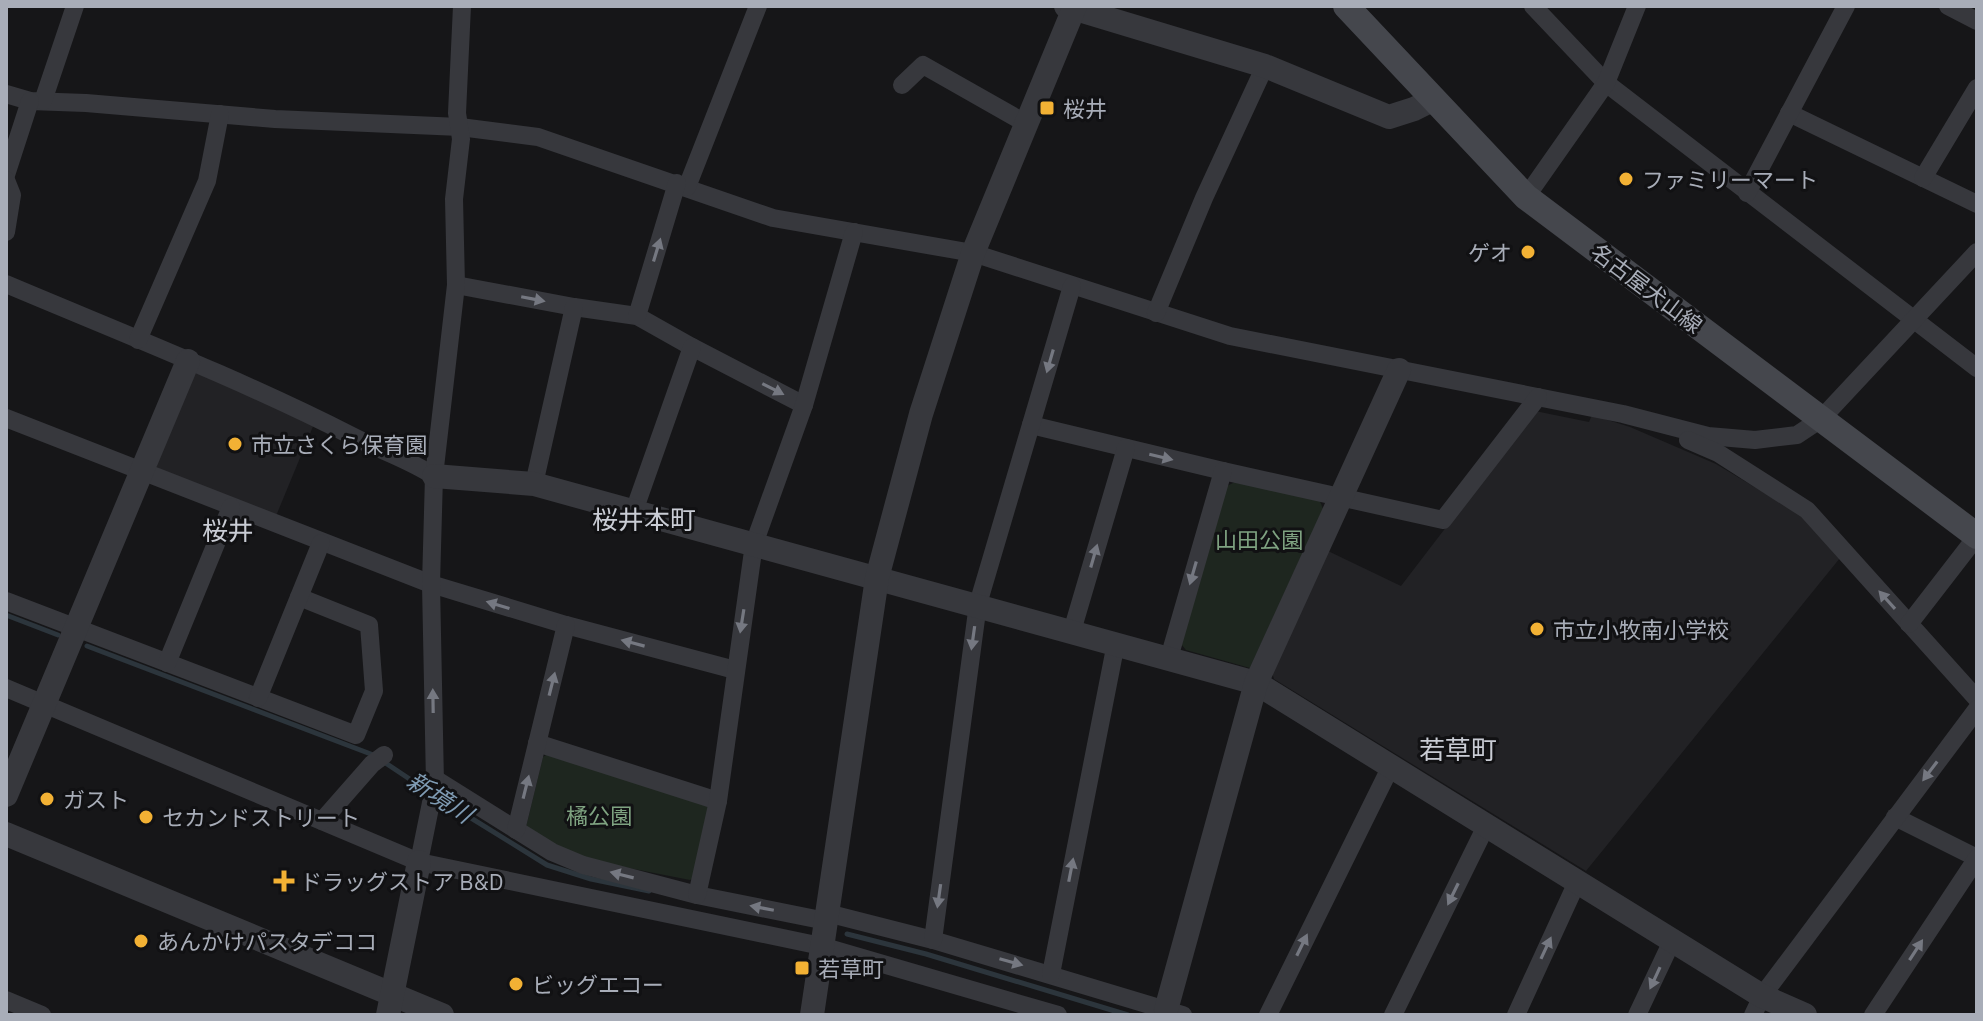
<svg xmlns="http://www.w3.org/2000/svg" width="1983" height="1021" font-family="'IBM Plex Sans','Noto Sans JP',sans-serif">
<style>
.built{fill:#222225}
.green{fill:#1e261f}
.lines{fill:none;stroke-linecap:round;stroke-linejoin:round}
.stream{stroke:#2c353c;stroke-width:5}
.minor{stroke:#37383d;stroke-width:18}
.tertiary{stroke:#37383d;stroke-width:24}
.secondary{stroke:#45474d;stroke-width:26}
.oneway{fill:#757881}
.poi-dot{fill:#f2b134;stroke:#111113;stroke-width:3}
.labels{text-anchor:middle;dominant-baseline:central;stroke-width:6;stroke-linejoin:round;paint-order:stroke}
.poi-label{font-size:22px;fill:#a8adb8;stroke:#111113;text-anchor:start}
.street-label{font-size:22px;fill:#a8adb8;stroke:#111113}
.park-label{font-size:22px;fill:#7fa381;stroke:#111113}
.water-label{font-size:24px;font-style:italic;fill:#7f9bb3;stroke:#111113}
.quarter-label{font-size:26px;fill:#c9ccd4;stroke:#111113}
</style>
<rect width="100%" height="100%" fill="#161618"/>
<g class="built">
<polygon points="198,372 314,424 276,516 158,469 155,463 192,376"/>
<polygon points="1535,411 1589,422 1592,415 1630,427 1716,464 1803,516 1840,558 1586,871 1274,679 1272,672 1328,551 1401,586"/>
</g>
<g class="green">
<polygon points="1235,482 1320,501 1323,509 1250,668 1186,650 1181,644 1227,486"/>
<polygon points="549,753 709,805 699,876 690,880 593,861 554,847 526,827 543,757"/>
</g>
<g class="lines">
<g class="stream">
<polyline points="6,615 58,635"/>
<polyline points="87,646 376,756"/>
<polyline points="384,762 429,792"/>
<polyline points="437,797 547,865 591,879 649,891"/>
<polyline points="847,934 926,954 1128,1015"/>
</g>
<g class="minor">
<polyline points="1533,6 1606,83 1977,368"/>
<polyline points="1948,6 1977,21"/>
<polyline points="902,85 923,65 1027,124"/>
<polyline points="6,94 30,101 86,103 275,119 460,127 538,137 773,218 973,253 1230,336 1623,414 1708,436 1755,440 1797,435 1821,419 1977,252"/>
<polyline points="43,101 75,6"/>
<polyline points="1789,113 1977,204"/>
<polyline points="6,175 30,101"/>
<polyline points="1923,178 1977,88"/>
<polyline points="6,180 12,195 6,232"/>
<polyline points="687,187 758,6"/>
<polyline points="1747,193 1846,6"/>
<polyline points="1526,197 1606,83 1637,6"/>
<path d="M6,284C122,333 240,379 352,436C379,450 408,459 434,476"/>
<polyline points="456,285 574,307 637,316 692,347 804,405"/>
<polyline points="1156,313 1204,198 1265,66"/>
<polyline points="637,316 677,183"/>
<polyline points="138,340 207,181 220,114"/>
<polyline points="6,418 431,584 566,625 735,670"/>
<polyline points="1031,425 1223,471 1443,520 1538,397"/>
<polyline points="1688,440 1718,453 1807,510 1977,699"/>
<polyline points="534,484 574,307"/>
<polyline points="634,511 692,347"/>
<polyline points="6,601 356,735 374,691 369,625 299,597"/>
<polyline points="1909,624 1977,536"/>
<polyline points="1072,631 1126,448"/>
<polyline points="1169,658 1223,471"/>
<polyline points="167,663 231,507"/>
<polyline points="6,688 419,862 821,946 1058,1015"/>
<polyline points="258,698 321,543"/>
<polyline points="537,743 718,801"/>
<polyline points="435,779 552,852 583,865 697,895 826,921"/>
<polyline points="1895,817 1977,858"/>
<polyline points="322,821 372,764 384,755"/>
<polyline points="516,830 566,625"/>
<polyline points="419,862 435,783 431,584 434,476 456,285 454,199 461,139 457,113 462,6"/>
<polyline points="697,895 718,801 754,544 804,405 854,232"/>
<polyline points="827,913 933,940 1183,1015"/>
<polyline points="933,940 978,604 1072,286"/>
<polyline points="1051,974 1116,643"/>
<polyline points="6,1000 42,1015"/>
<polyline points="1268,1015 1391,766"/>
<polyline points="1393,1015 1487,824"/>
<polyline points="1516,1015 1577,882"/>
<polyline points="1637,1015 1672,941"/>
<polyline points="1753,1015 1762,996 1977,709"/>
<polyline points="1873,1015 1977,858"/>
</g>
<g class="tertiary">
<polyline points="1066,6 1265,66 1389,117 1414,109 1434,99"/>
<polyline points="434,476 534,484 1256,683 1762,996 1805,1015"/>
<polyline points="6,795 188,361"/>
<polyline points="6,834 442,1015"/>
<polyline points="1166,1010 1256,683 1399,370"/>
<polyline points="388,1015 419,862"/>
<polyline points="812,1015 877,578 921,414 973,253 1075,6"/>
</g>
<polyline class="secondary" points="1346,6 1526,197 1977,536"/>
</g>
<defs><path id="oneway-solid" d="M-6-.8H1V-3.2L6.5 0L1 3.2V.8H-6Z" transform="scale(2)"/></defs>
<g class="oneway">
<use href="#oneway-solid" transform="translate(657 250) rotate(-73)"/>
<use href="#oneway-solid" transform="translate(533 299) rotate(11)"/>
<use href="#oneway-solid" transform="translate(1050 361) rotate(106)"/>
<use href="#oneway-solid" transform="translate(773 389) rotate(27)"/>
<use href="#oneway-solid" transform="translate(1161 457) rotate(13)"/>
<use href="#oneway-solid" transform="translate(1094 556) rotate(-74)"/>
<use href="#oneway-solid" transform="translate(1193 573) rotate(106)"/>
<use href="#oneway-solid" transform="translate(1887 600) rotate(-132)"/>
<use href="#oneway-solid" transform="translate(498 605) rotate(-163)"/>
<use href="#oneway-solid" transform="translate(742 621) rotate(99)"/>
<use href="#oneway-solid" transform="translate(973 638) rotate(98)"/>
<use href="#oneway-solid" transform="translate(633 643) rotate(-165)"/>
<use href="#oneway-solid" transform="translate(552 684) rotate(-76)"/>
<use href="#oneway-solid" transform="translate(433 701) rotate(-91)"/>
<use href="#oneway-solid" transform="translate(1930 771) rotate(127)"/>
<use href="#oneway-solid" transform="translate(526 787) rotate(-76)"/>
<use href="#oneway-solid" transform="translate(1071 870) rotate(-79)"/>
<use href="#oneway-solid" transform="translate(622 875) rotate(-166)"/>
<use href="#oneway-solid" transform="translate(1453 894) rotate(116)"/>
<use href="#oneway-solid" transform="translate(939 896) rotate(98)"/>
<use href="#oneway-solid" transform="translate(762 908) rotate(-169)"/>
<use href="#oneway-solid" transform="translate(1302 945) rotate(-64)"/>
<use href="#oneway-solid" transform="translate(1546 948) rotate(-65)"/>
<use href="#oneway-solid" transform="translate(1916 950) rotate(-57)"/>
<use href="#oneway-solid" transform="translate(1011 962) rotate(16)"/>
<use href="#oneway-solid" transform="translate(1655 978) rotate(115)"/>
</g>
<g class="poi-dot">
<rect x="1039" y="100" width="16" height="16" rx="4"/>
<circle cx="1626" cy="179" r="8"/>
<circle cx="1528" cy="252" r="8"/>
<circle cx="235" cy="444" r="8"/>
<circle cx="1537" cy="629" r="8"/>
<circle cx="47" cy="799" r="8"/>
<circle cx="146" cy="817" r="8"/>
<path d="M280 869h8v8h8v8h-8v8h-8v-8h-8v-8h8z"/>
<circle cx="141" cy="941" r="8"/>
<rect x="794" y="960" width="16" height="16" rx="4"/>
<circle cx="516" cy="984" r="8"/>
</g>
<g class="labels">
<g class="poi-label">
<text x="1063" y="108">桜井</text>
<text x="1642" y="179">ファミリーマート</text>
<text x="1512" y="252" text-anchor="end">ゲオ</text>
<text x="251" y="444">市立さくら保育園</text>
<text x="1553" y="629">市立小牧南小学校</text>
<text x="63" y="799">ガスト</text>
<text x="162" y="817">セカンドストリート</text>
<text x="300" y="881">ドラッグストア B&amp;D</text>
<text x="157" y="941">あんかけパスタデココ</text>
<text x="818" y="968">若草町</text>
<text x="532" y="984">ビッグエコー</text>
</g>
<g class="street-label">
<text transform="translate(1647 288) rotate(37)">名古屋犬山線</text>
</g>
<g class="park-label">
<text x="1259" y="539">山田公園</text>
<text x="599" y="815">橘公園</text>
</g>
<g class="water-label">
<text transform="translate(440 797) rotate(33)">新境川</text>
</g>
<g class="quarter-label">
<text x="644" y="519">桜井本町</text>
<text x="228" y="530">桜井</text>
<text x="1458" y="749">若草町</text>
</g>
</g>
<rect width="1983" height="1021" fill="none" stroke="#a8adb8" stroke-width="16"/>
</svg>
